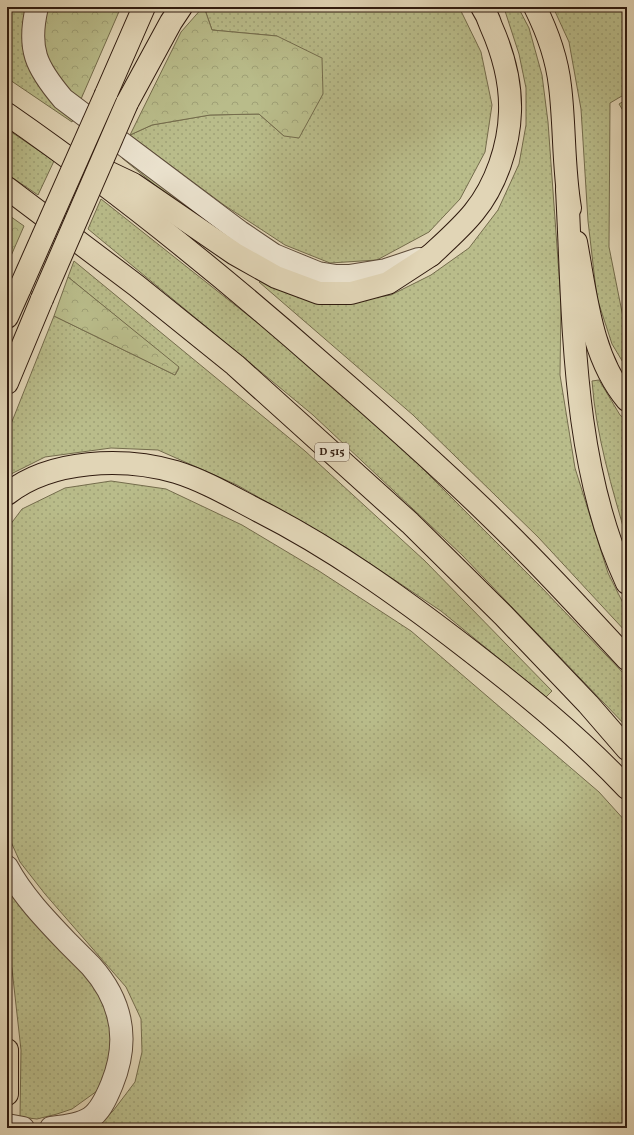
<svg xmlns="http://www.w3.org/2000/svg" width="634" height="1135" font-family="Vollkorn,serif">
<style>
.green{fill:url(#green-dots);stroke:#746c4c}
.forest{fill:url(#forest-crowns);stroke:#746c4c}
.pitch{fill:#b9bc8a;stroke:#746c4c}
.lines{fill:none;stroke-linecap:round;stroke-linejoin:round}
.minor-casing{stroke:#5c4a39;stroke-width:24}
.major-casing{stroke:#301b0f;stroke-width:24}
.highway-casing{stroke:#301b0f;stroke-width:24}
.minor{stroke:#ece4d0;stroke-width:22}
.major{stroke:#e1d5b6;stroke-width:22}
.highway{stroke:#e1d5b6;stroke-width:22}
.major-bridge-casing{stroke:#301b0f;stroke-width:24;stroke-linecap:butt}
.major-bridge{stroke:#e1d5b6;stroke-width:22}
.labels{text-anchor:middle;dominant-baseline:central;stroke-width:3.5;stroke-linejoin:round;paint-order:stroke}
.shield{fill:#ece4d0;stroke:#685749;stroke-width:1}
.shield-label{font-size:11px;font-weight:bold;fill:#301b0f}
</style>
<defs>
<pattern id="green-dots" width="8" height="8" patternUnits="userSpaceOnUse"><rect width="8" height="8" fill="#b9bc8a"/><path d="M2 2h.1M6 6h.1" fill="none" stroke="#9fa176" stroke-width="1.8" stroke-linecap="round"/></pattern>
<pattern id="forest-crowns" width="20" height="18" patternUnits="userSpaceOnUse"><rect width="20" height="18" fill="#b9bc8a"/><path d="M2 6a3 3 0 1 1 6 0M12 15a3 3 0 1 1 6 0" fill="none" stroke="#9fa176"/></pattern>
</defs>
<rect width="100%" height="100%" fill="#e1d5b6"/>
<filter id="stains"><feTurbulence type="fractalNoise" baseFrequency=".005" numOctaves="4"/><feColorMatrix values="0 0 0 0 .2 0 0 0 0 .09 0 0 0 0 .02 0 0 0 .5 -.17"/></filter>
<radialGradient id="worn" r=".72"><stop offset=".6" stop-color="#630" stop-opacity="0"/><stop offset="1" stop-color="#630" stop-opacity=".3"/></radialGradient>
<g class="green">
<polygon points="7,7 28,7 74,117 72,122 7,78"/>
<polygon points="204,7 457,7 460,9 481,52 492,105 485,152 460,199 429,232 377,260 330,263 285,245 224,205 130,135 152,125 210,115 259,114 284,136 277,36 212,30"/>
<polygon points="501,7 518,7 529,28 542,75 548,122 561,302 560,375 575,468 608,573 627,611 627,633 538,537 413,415 259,282 264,280 282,291 318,299 360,300 391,295 431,275 469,248 498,210 519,164 526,125 526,88 519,54 505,11"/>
<polygon points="553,7 627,7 627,93 610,103 609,247 627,337 627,369 612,344 597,298 588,221 581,109 569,42"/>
<polygon points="7,129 54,161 38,195 7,174"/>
<polygon points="124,151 237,244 189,213 122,158"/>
<polygon points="101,199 307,362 417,463 542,588 627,677 627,727 462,555 313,415 88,229"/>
<polygon points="74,261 305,451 425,561 552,691 546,697 441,611 347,548 237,485 158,450 111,448 45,457 7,476 7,434 54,316 175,375 179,368 68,277"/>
<path d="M599,380L620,415L627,421V540C612,488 596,436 592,381Z"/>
<polygon points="111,481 166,489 242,525 319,571 411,631 599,792 627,823 627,1128 93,1128 113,1111 135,1082 142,1052 141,1019 126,987 45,894 20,862 7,833 7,529 22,509 65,488"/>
<polygon points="7,882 104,996 114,1026 114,1058 97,1091 72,1109 57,1114 37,1119 20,1117 21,1050 12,969 7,947"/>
</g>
<g class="forest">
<polygon points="42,7 121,7 78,106 39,53"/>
<polygon points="203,7 204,7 212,30 277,36 322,58 323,94 299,138 284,136 259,114 210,115 152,125 130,135 181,32"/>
<polygon points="7,214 24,226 7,265"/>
<polygon points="68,277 179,367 175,375 54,316"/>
</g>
<polygon class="pitch" points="627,99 627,117 619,104"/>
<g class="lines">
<defs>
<g id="minor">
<path d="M37,7C27,49 36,67 63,99L240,232L274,255L286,260L318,273L336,276H349L386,270L419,259"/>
<path d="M7,867C22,895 45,919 67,942C75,950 83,958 91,966C122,1001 130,1040 112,1084C97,1121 89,1123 51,1128"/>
<polyline points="7,1125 23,1128"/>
</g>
<g id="major">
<path d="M535,7C547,31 557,59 560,86C565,126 563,167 570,208"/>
<polyline points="106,94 144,7"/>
<polyline points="127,103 171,22 181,7"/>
<path d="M576,242C586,295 591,357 627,400"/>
<path d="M431,255C446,241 462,227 474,212C496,185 509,146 510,112C511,83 503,53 491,26C489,20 486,13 482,7"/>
<polyline points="7,317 20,288"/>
<polyline points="7,383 42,299"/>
<polyline points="7,1050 7,1094"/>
</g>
<g id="highway">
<path d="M7,114C118,191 224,277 326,367C379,413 432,460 483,509C533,557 580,608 627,659"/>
<polyline points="95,166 133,184 235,254 276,277 319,293 351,293 388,283 431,255"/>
<polyline points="7,188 137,286 235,365 410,523 504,616 588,704 627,749"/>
<path d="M567,189C574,319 571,463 627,583"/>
<path d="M7,494C51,459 124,457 176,472C205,481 232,497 259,511C332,548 399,596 464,646C521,690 577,735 627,788"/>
</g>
</defs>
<use href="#minor" class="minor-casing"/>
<use href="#major" class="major-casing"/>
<use href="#highway" class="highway-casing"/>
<use href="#minor" class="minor"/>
<use href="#major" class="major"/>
<use href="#highway" class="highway"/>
<defs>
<g id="major-bridge">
<polyline points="20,288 106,94"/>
<polyline points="42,299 127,103"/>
</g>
</defs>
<use href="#major-bridge" class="major-bridge-casing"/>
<use href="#major-bridge" class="major-bridge"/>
</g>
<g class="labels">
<rect class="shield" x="315" y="443" width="34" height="18" rx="3"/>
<g class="shield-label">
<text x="332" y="452">D 515</text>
</g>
</g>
<rect width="634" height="1135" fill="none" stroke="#e1d5b6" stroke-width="24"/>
<rect x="8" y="8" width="618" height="1119" fill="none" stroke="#301b0f" stroke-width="2"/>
<rect x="12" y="12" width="610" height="1111" fill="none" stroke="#301b0f"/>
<rect width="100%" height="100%" filter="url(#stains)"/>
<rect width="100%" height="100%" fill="url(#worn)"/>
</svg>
